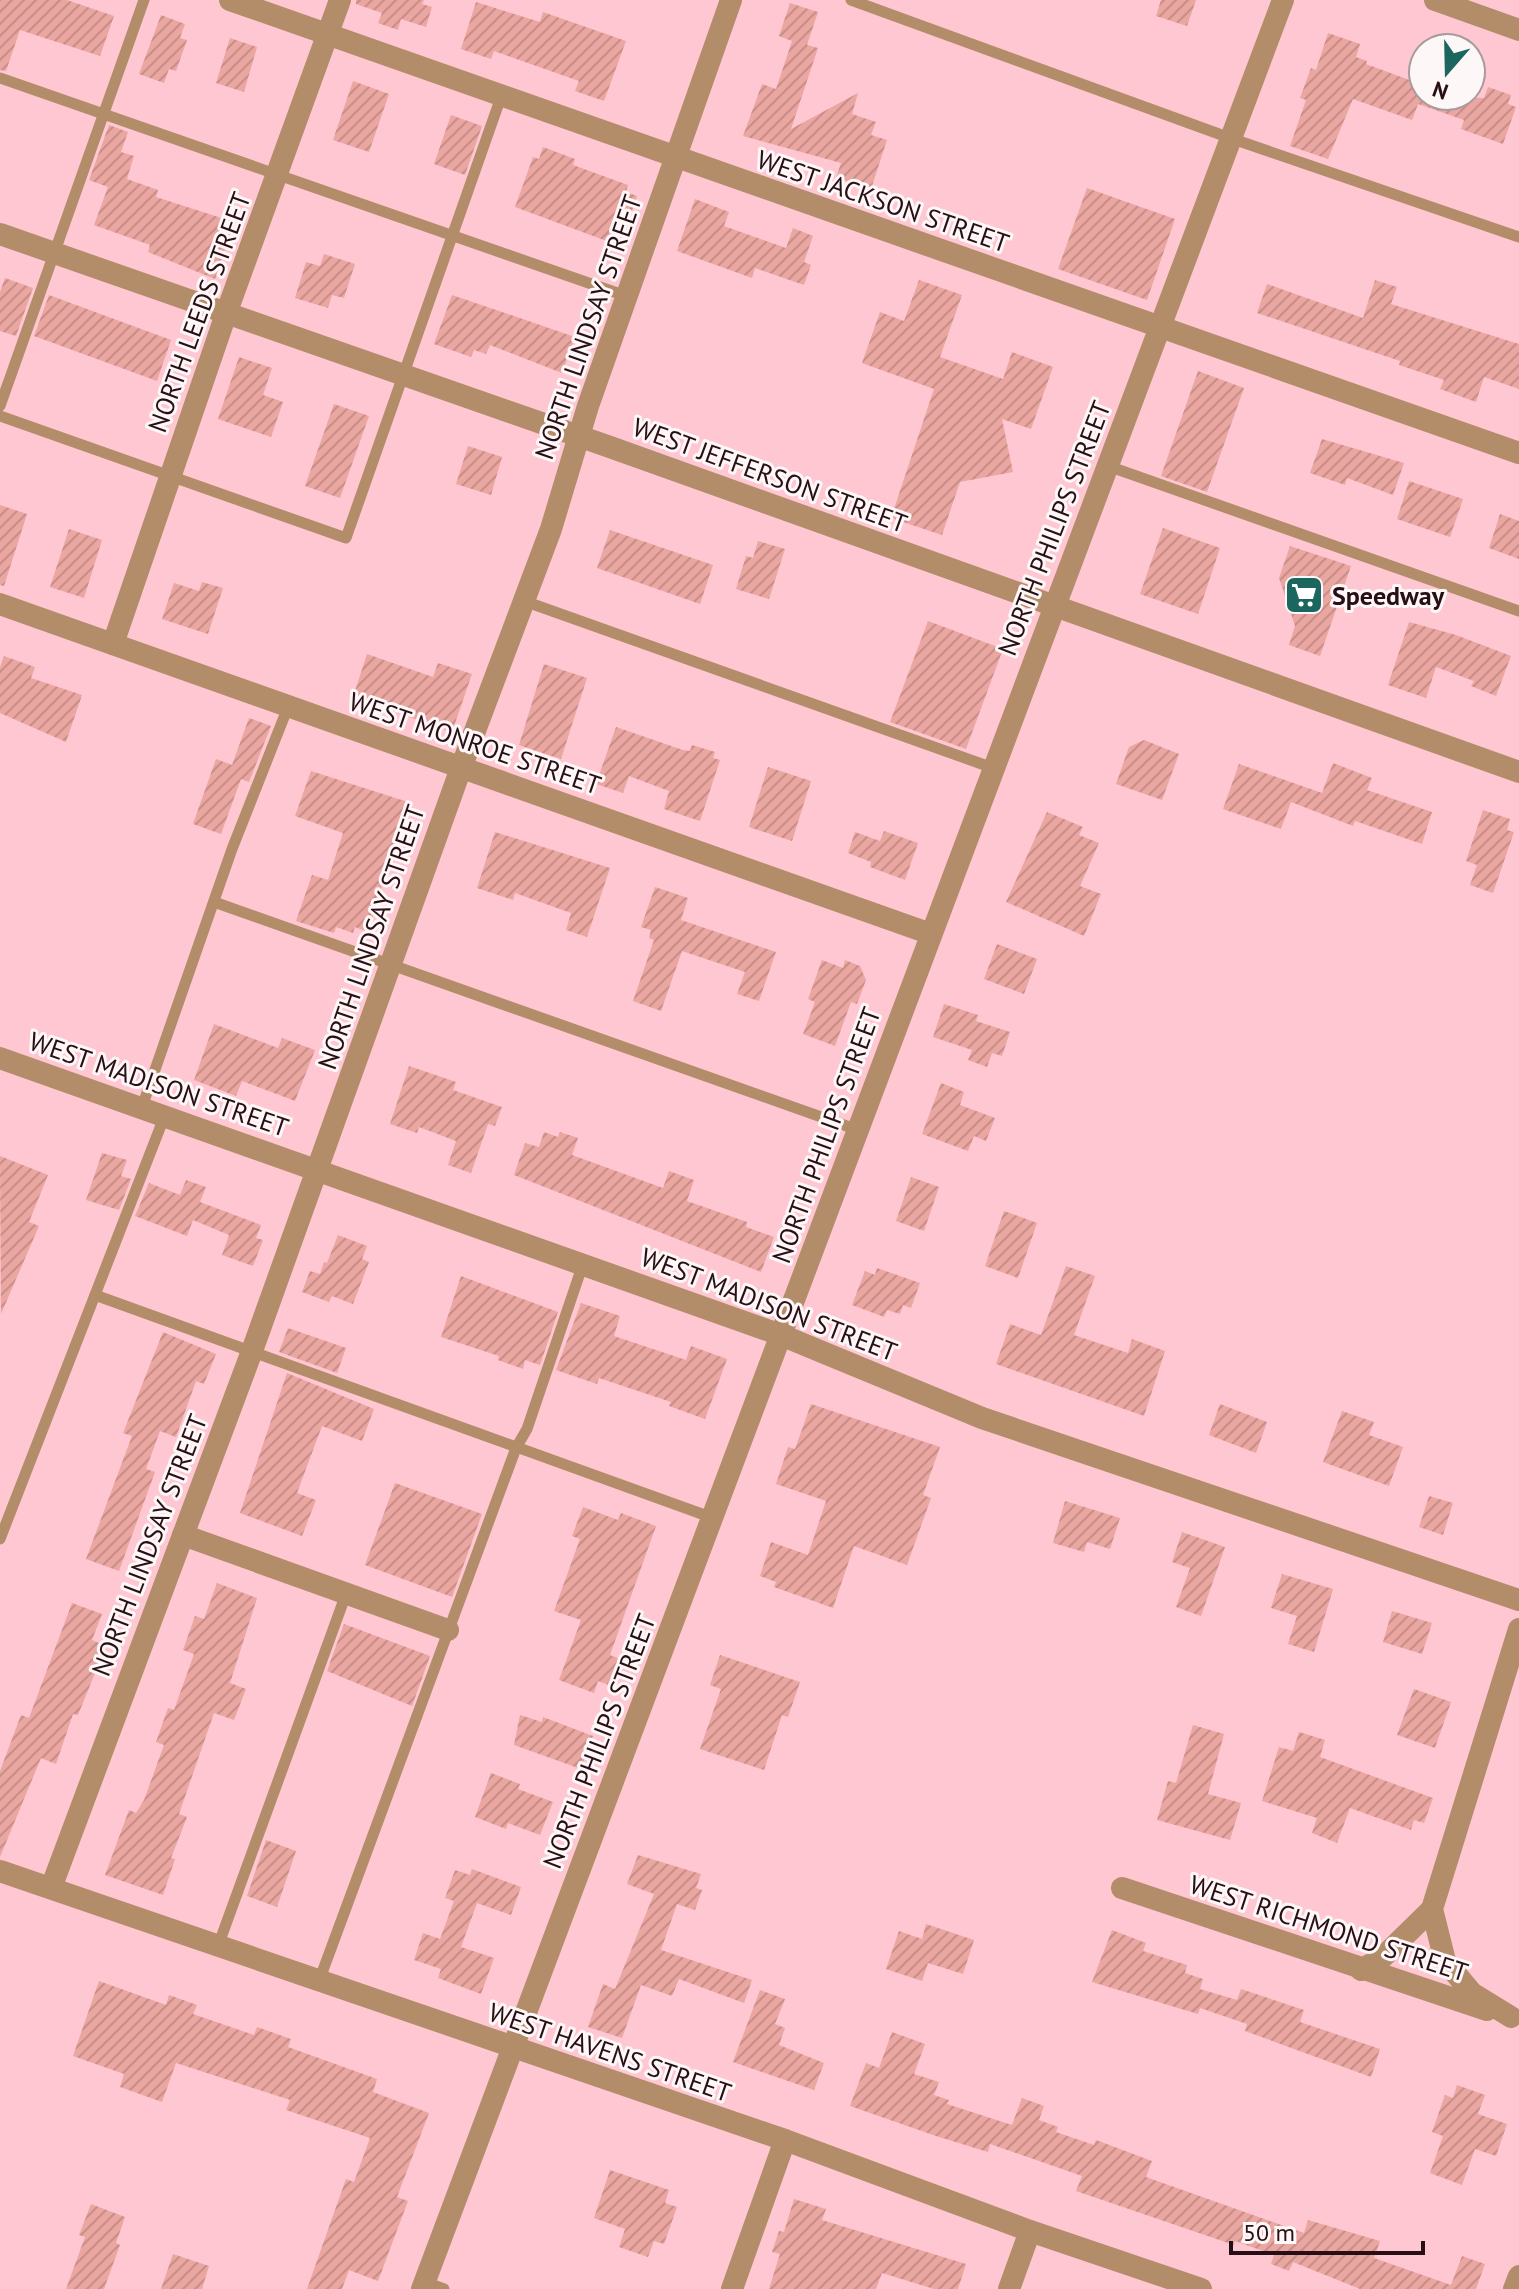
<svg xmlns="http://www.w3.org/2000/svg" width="1519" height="2289" font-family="'PT Sans',sans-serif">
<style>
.building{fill:url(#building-hatch)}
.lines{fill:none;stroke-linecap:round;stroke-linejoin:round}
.service{stroke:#b38d6a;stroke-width:11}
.minor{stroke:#b38d6a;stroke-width:22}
.tertiary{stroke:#b38d6a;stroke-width:22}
.labels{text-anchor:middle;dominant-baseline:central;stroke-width:6;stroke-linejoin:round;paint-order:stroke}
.street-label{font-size:26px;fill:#270f15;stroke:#fef7f8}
.poi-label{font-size:26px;font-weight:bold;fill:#270f15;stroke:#fef7f8;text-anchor:start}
</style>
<defs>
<pattern id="building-hatch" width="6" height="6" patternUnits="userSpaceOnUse" patternTransform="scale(2)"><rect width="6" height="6" fill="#eaa6a0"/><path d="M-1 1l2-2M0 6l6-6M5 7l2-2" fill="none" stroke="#c98e89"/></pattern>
</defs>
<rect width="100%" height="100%" fill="#ffc7d2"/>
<g class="building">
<polygon points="0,0 67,0 114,16 100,56 20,30 6,71 0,70"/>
<polygon points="356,0 424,0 422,4 432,7 426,27 401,19 398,30 378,23 382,13 356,4"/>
<polygon points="1161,0 1196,0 1187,26 1156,16"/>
<polygon points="476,2 540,22 543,12 626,41 604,101 575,91 579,81 494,51 491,59 461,49"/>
<polygon points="790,3 818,12 807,45 818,48 791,129 858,93 852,114 876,122 871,135 887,140 871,189 836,178 841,163 743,136 762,84 776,89 792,41 779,36"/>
<polygon points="161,15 185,24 180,38 187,40 176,71 169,69 164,83 139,74"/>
<polygon points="1328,33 1360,44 1356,57 1367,61 1366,64 1423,85 1421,96 1484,98 1488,87 1511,95 1508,104 1516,107 1503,144 1461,129 1464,120 1418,104 1412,120 1353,99 1328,159 1290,146 1306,100 1300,98 1311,68 1316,70"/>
<polygon points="230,38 257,47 244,92 216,83"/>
<polygon points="353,81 389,94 369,152 333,140"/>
<polygon points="451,115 482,126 465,175 434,164"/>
<polygon points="109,125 128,132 121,152 134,156 127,179 158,190 156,197 234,222 215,279 148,252 150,245 94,225 108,187 89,180"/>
<polygon points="543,147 575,159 573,165 628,185 626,192 637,196 629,220 622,217 612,243 515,207 533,157 539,159"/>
<polygon points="1087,188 1175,219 1147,300 1058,269"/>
<polygon points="695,199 729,212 724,226 786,248 793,228 813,236 804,262 811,265 804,285 755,268 752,278 677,251"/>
<polygon points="324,254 355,264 344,298 332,295 328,308 295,298 306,262 320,266"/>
<polygon points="5,278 33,288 16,336 0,331 0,292"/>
<polygon points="919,280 962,295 940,357 1003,379 1012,352 1053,367 1031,429 1002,419 1013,472 960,482 942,535 891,518 934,389 862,363 880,312 904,321"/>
<polygon points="1375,280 1397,287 1391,304 1519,344 1519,389 1484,377 1476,402 1440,389 1444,380 1399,365 1400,361 1257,313 1267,284 1363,318"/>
<polygon points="49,295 171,340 157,381 34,336"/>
<polygon points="452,295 575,337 562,373 490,345 486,354 474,350 471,357 434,344"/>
<polygon points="239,357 272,368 263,395 283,402 271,437 218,419"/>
<polygon points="1198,371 1244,388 1207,492 1161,476"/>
<polygon points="334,404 369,416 340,498 305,486"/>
<polygon points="1322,439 1404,463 1393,495 1347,478 1345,485 1310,473"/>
<polygon points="468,446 502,457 491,495 456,484"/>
<polygon points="1409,481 1463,499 1450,537 1397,519"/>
<polygon points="0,505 27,514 4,586 0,585"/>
<polygon points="1500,514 1519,521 1519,559 1489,548"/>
<polygon points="1163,528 1220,548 1198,614 1140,594"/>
<polygon points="69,529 102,540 84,598 50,587"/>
<polygon points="610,530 713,565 700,604 597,568"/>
<polygon points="758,541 785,549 769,599 736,589 746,556 753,558"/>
<polygon points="1290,546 1351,566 1320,656 1289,645 1295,626 1279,578"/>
<polygon points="202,582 223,588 208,634 162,619 174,583 199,591"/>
<polygon points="928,621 1003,649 966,749 890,722"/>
<polygon points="1409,622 1456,635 1511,656 1496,696 1471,686 1474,681 1436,667 1426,698 1388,685"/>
<polygon points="367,654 433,677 438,663 472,674 452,732 353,697"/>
<polygon points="4,656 35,667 31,678 82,695 66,742 0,713 0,667"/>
<polygon points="544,664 587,678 561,759 519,745"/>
<polygon points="249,718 271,726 249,782 241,779 221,834 193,824 216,759 232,765"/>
<polygon points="616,727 683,750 690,751 692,745 715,752 713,758 720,760 700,821 664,809 669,791 629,776 623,793 596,784"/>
<polygon points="1144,740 1179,754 1162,800 1116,784 1129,747"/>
<polygon points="1333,763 1372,778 1367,790 1432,812 1422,844 1355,821 1353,826 1291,802 1281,829 1223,809 1239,764 1322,793"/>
<polygon points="768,767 811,781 792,841 749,827"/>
<polygon points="311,771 408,802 368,932 355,927 353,933 336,927 334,933 296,921 312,875 328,880 343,833 295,816"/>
<polygon points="1483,810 1510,819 1507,830 1514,832 1493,893 1470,885 1477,865 1466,861"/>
<polygon points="1047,812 1083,827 1079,835 1099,843 1080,886 1101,894 1084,936 1006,902"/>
<polygon points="884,831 918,843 905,880 870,867 871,862 848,853 855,832 880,841"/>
<polygon points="495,832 610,868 587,937 566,930 571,913 515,893 513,900 477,888"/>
<polygon points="655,887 688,898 681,920 776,952 759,1001 737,994 745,972 682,951 661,1011 633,1001 654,940 649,938 651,930 641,927"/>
<polygon points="997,944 1037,959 1024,994 984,979"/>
<polygon points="822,960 843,968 845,960 860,966 866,980 857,1004 851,1002 835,1046 803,1034 815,1002 808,999"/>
<polygon points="944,1004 978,1015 976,1021 1010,1032 1002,1056 992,1053 987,1067 968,1060 972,1050 933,1037"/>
<polygon points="214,1024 278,1048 282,1038 315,1050 295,1101 242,1081 236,1096 194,1080"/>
<polygon points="409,1066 456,1082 453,1090 502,1107 495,1126 488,1124 471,1173 448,1165 456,1141 419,1127 417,1133 390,1124"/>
<polygon points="941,1083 964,1092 960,1105 995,1118 986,1141 974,1136 968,1151 922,1134"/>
<polygon points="544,1132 558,1137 560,1132 578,1138 572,1155 663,1188 669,1171 694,1180 687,1201 747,1222 746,1227 774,1237 761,1272 514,1175 525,1143 539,1147"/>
<polygon points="102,1153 127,1160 121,1176 131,1179 119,1210 86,1200"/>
<polygon points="0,1156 48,1175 29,1222 39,1226 1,1314"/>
<polygon points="911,1177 939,1187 924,1231 896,1221"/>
<polygon points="186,1180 206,1187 200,1202 261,1225 256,1238 263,1240 253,1266 222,1255 229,1235 193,1220 187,1236 135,1216 149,1183 180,1195"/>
<polygon points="1004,1211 1037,1223 1018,1278 985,1266"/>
<polygon points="338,1235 367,1246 362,1259 369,1262 353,1304 332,1296 329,1302 302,1292 310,1271 320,1274 324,1262 327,1263"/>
<polygon points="1066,1266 1095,1276 1074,1335 1128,1353 1132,1339 1165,1351 1144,1416 996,1364 1010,1324 1041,1335"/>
<polygon points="877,1268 920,1283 911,1308 903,1305 900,1314 887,1310 884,1317 852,1305 865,1271 875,1275"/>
<polygon points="461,1276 558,1312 540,1365 525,1360 523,1369 498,1360 499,1356 441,1337"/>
<polygon points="581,1303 620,1316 614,1336 686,1360 691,1346 727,1359 705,1419 669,1406 671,1402 599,1378 597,1384 556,1370"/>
<polygon points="288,1328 346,1348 337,1373 279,1352"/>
<polygon points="163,1332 216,1354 204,1384 196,1381 176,1437 160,1431 146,1469 155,1472 119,1571 86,1559 132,1436 123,1433"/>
<polygon points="287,1373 374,1409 362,1441 322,1426 297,1493 316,1500 302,1536 240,1513"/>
<polygon points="811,1404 940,1447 923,1495 931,1498 907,1565 854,1546 833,1608 774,1587 776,1582 760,1576 771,1542 808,1555 826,1501 776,1484 788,1447 795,1449"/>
<polygon points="1220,1404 1267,1422 1256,1453 1209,1435"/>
<polygon points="1342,1411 1374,1422 1369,1435 1403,1447 1389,1486 1323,1462"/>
<polygon points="395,1483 482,1514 452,1597 365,1565"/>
<polygon points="1429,1496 1453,1503 1443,1535 1419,1527"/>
<polygon points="1065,1501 1120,1518 1110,1549 1087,1542 1084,1552 1053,1543"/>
<polygon points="583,1507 618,1520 621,1513 656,1526 610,1655 620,1659 611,1686 598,1681 594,1693 559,1680 581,1620 554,1611 580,1539 572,1536"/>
<polygon points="1182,1532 1225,1547 1201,1616 1176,1607 1190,1568 1172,1562"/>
<polygon points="1282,1574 1333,1589 1314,1652 1288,1644 1297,1616 1271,1608"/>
<polygon points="217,1583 257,1598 230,1683 246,1689 234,1720 214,1713 179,1814 187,1817 171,1858 175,1859 163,1895 105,1875 129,1810 136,1813 144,1800 164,1745 156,1742 168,1708 174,1710 194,1654 183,1650 195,1616 204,1619"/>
<polygon points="72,1603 102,1614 92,1640 106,1646 78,1715 73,1714 56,1764 41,1758 0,1857 0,1771 21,1715 29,1718"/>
<polygon points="1392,1611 1432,1623 1422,1654 1383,1642"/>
<polygon points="344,1624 430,1656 412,1706 327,1671"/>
<polygon points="720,1655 800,1682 788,1717 782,1715 764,1770 700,1749 721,1689 710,1685"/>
<polygon points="1414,1689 1451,1702 1435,1748 1397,1735"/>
<polygon points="520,1715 542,1722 543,1717 593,1736 581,1769 514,1745"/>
<polygon points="1193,1725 1224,1734 1208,1794 1241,1803 1230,1840 1157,1820 1168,1781 1176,1783"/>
<polygon points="1299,1732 1325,1740 1320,1757 1433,1798 1424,1823 1414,1820 1411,1830 1350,1808 1337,1843 1312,1833 1317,1818 1262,1801 1279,1747 1293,1751"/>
<polygon points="491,1773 520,1784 518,1789 553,1802 540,1835 508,1823 506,1829 475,1817"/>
<polygon points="266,1840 296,1851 277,1907 247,1896"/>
<polygon points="638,1855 701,1874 696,1888 702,1890 695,1910 677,1904 661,1950 752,1980 744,2003 679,1979 672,1996 641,1985 622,2038 588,2027 603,1984 615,1989 654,1894 627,1884"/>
<polygon points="472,1869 521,1887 511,1915 477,1903 461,1947 494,1958 481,1994 438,1978 441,1969 414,1960 423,1933 440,1939 454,1901 445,1898 455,1870 470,1875"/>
<polygon points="926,1924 974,1940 963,1974 928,1963 922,1981 886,1969 899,1931 922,1939"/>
<polygon points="1112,1930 1146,1943 1143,1951 1187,1965 1185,1973 1203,1979 1200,1989 1237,2000 1241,1989 1304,2010 1300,2022 1380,2049 1371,2077 1245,2031 1247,2024 1200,2008 1198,2014 1092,1982"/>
<polygon points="99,1981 166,2005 169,1995 197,2005 193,2014 254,2035 257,2027 291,2039 288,2047 377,2079 373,2092 429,2113 397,2197 408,2201 378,2281 349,2270 342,2289 307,2289 346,2179 354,2182 370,2138 286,2110 290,2100 176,2063 162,2102 120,2087 124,2074 73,2056"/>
<polygon points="760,1990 785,1999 775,2024 785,2028 779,2045 824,2063 814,2090 733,2062"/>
<polygon points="892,2032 925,2044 914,2074 939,2082 934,2095 949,2100 947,2104 1012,2125 1022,2098 1044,2106 1039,2120 1058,2127 1056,2132 1094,2145 1096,2140 1152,2161 1146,2177 1304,2233 1308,2220 1380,2241 1374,2258 1451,2285 1462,2256 1485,2264 1476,2289 1360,2289 1293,2262 1289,2271 1271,2264 1274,2255 1235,2241 1234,2245 1076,2191 1082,2176 990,2144 988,2152 936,2136 850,2106 866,2063 879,2068"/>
<polygon points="1457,2085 1485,2095 1478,2114 1507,2124 1496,2156 1475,2149 1462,2185 1430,2173 1443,2136 1432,2132 1445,2095 1453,2098"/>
<polygon points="610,2170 669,2190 665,2203 677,2207 664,2244 654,2241 648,2257 619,2247 625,2229 594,2218"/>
<polygon points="794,2199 826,2209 822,2220 966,2264 958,2289 934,2289 882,2273 876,2289 769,2289 780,2254 772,2252 779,2231 784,2232"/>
<polygon points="91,2204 125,2217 116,2243 120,2245 104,2289 66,2289 85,2237 79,2235"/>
<polygon points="173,2254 209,2266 202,2289 161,2289"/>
</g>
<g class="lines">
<g class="service">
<polyline points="851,0 1230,138 1519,237"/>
<polyline points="0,78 626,296"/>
<polyline points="0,406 144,0"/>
<polyline points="0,416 346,538 501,97"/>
<polyline points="1108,466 1519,611"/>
<polyline points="524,601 993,768"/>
<polyline points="214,902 858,1130"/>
<polyline points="142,1107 232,849 288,707"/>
<polyline points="95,1295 713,1518"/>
<polyline points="0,1539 165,1115"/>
<polyline points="218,1946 346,1594"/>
<polyline points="319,1981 516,1448 527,1429 583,1264"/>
<polyline points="425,2282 444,2289"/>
</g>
<g class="minor">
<polyline points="230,0 1519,453"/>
<polyline points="1435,0 1519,30"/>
<polyline points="0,604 931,934"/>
<polyline points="113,644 226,314 340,0"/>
<polyline points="0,1058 781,1335 982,1418 1519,1600"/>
<polyline points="183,1535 448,1630"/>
<polyline points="0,1871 785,2140 1030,2231 1201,2289"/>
<polyline points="51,1888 252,1351 461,768 551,529 588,406 731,0"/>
<polyline points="1122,1888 1487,2010"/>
<polyline points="1361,1970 1383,1957 1432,1909"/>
<polyline points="1511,2017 1472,1993 1445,1961 1432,1909 1519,1629"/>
<polyline points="732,2289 785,2140"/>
<polyline points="1009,2289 1030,2231"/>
<polyline points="1514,2289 1519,2276"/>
</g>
<g class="tertiary">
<polyline points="0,234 610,447 1519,772"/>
<polyline points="422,2289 1283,0"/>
</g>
</g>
<defs>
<symbol id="supermarket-square" viewBox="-11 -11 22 22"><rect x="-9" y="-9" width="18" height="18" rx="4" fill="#1b665e" stroke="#fef7f8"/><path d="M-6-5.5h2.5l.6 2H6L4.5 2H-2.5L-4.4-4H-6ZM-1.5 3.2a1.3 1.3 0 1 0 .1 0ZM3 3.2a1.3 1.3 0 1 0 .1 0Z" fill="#fff"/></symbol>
</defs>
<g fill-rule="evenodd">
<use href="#supermarket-square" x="1282" y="573" width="44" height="44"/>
</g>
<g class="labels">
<g class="street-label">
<text transform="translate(883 201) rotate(19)">WEST JACKSON STREET</text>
<text transform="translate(199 312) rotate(-70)">NORTH LEEDS STREET</text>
<text transform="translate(588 327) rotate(-71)">NORTH LINDSAY STREET</text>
<text transform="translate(770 475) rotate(20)">WEST JEFFERSON STREET</text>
<text transform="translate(1054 528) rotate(-69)">NORTH PHILIPS STREET</text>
<text transform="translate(475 743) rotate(19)">WEST MONROE STREET</text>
<text transform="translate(371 937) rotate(-71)">NORTH LINDSAY STREET</text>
<text transform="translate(159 1084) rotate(19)">WEST MADISON STREET</text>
<text transform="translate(826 1135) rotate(-70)">NORTH PHILIPS STREET</text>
<text transform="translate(769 1304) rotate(21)">WEST MADISON STREET</text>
<text transform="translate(149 1545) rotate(-69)">NORTH LINDSAY STREET</text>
<text transform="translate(599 1741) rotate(-69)">NORTH PHILIPS STREET</text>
<text transform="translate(1329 1928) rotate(18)">WEST RICHMOND STREET</text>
<text transform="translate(610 2052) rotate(19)">WEST HAVENS STREET</text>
</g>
<g class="poi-label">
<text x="1332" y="595">Speedway</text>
</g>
</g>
<g transform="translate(1447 72) rotate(200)"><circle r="38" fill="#fef7f8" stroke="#a89a9d" stroke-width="2"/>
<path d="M0-6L14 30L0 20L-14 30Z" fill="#1b665e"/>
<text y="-12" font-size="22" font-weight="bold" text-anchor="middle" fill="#270f15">N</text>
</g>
<path d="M1231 2241v12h192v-12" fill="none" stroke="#270f15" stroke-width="4"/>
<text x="1243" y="2241" font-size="24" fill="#270f15" stroke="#fef7f8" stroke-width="6" paint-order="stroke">50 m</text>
</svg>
